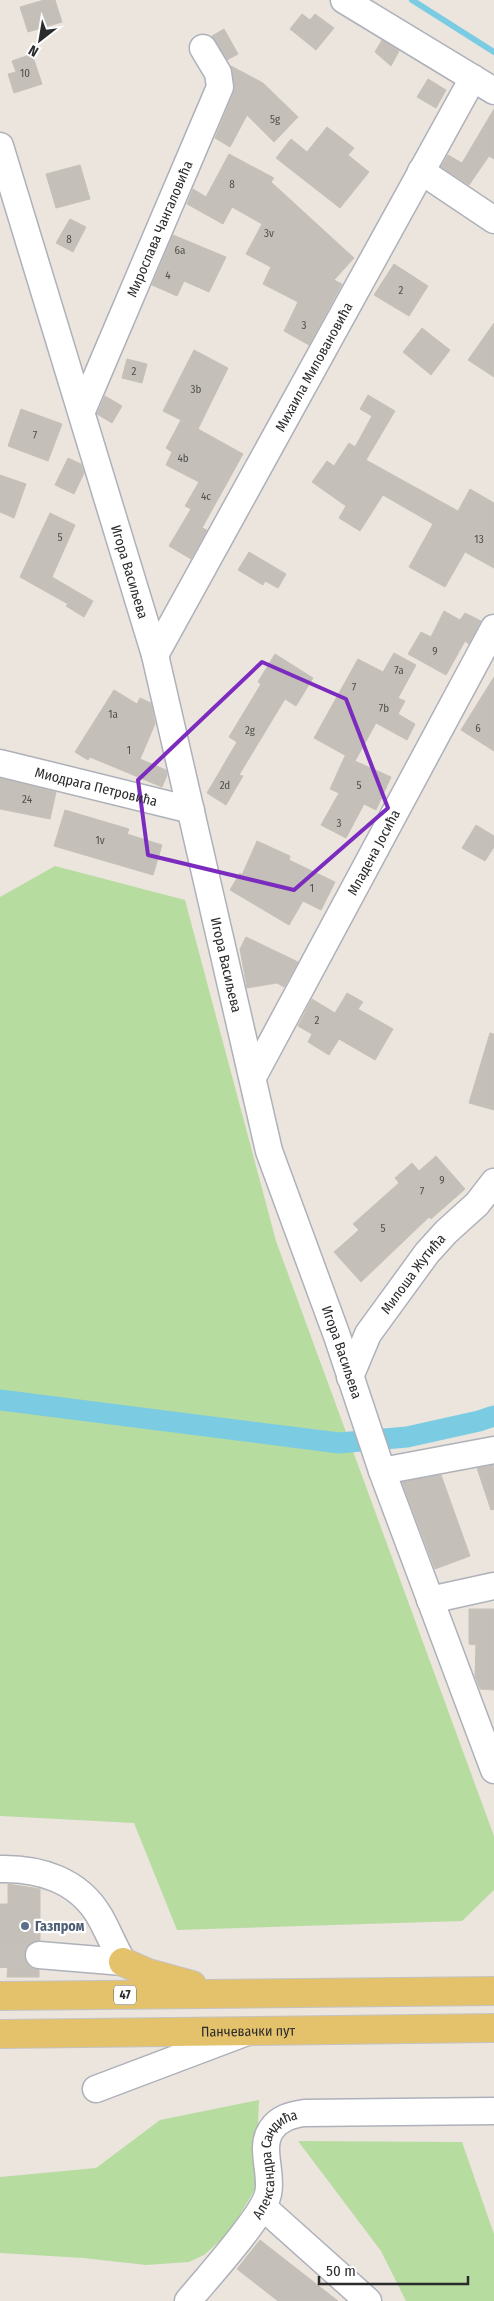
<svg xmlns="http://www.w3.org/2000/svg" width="494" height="2301" font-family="'Fira Sans Condensed',sans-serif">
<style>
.green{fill:#b7dca0}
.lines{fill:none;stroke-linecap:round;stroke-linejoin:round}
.stream{stroke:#7bcce3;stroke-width:6}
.canal{stroke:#7bcce3;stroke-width:21}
.building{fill:#c4c0b9;stroke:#c6c0b8}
.minor-tunnel{stroke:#c5c0ba;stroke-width:26;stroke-dasharray:26 13;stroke-linecap:butt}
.minor-casing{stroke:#aeb1ba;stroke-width:29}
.major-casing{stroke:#c4c4c4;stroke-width:30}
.minor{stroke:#fff;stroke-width:26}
.major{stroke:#e3c26b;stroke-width:28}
.marked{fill:none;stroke:#7b2cbf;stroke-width:4;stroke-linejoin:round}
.service-dot{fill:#5c6f8a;stroke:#fff;stroke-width:2}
.labels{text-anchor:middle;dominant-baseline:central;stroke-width:4.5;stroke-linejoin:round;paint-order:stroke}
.number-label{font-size:11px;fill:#51504e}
.shield{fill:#fff;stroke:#6b6b6b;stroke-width:1}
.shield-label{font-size:12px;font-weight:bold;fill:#2b2b2b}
.street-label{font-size:14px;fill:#2b2b2b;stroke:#fff}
.service-label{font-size:14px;font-weight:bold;fill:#4e5e75;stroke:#fff;text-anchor:start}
</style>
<rect width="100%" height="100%" fill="#ebe5de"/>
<g class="green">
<polygon points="55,866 185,900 276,1241 494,1836 494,1890 462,1921 177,1930 134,1823 0,1816 0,897"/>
<polygon points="259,2100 255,2189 229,2233 204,2255 189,2262 146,2265 83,2258 0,2253 0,2177 96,2168 160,2120"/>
<polygon points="298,2141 462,2142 494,2234 494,2301 406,2301 381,2251"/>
</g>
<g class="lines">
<polyline class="stream" points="412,0 494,52"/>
<polyline class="canal" points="0,1400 339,1443 407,1437 479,1421 494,1416"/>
</g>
<g class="building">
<polygon points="44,0 55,0 62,22 28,32 20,7"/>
<polygon points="302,14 310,20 315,14 334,28 316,50 290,29"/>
<polygon points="224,29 238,54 227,60 212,36"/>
<polygon points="382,40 399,51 391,66 375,52"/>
<polygon points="32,54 42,84 14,93 8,74 16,72 12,61"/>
<polygon points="231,66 263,83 298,117 274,142 247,115 230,147 215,138 234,92"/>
<polygon points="428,79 446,90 436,108 417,97"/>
<polygon points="494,109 494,159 489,156 469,185 441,167 448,155 462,163"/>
<polygon points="327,127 354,148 348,155 369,172 340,208 276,158 291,139 307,152"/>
<polygon points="229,154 274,178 271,182 354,258 334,280 342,284 309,345 284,331 298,302 263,284 271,267 246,254 262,224 232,207 223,224 187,204 193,189 206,197"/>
<polygon points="80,165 90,199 56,208 46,174"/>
<polygon points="70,219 86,227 73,252 56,243"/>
<polygon points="173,235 226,257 209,292 184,281 177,296 152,285"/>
<polygon points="394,264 428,286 409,316 374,295"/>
<polygon points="494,323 494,377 468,360"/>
<polygon points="422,328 450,350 431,375 403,352"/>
<polygon points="194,350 228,368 198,429 243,454 202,528 207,530 191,559 169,546 191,509 185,506 199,482 166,465 172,452 166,448 181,420 163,411"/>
<polygon points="127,359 147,364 142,383 122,378"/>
<polygon points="368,395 395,411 366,460 458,511 470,489 494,503 494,568 465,552 445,587 409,567 433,524 383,495 360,531 339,518 346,506 312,482 327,461 334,466 349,443 355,447 372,416 360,409"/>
<polygon points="105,396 122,406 112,423 97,414"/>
<polygon points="21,409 62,424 48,461 8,446"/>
<polygon points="68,458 81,464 84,473 74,494 55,485"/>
<polygon points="0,475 26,484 14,518 0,512"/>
<polygon points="50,513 75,525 52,577 93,601 84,617 66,606 68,604 20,577"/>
<polygon points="249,552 286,574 278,588 265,581 263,585 238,570"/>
<polygon points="444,611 460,620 465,613 481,621 469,644 465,641 446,675 408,654 421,632 431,637"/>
<polygon points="394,653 416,665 398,698 405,701 398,714 415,724 407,740 376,723 355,761 391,777 376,810 364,804 346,838 321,825 339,793 330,789 345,756 352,759 314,738 358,659 383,672"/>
<polygon points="275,654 313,678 296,706 285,699 239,775 243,776 226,805 207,793 237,742 229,737 261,684 258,682"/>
<polygon points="494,677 494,751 461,730"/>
<polygon points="114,690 137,704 140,698 151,703 155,724 140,759 166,770 167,775 162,787 90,757 88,760 75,752"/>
<polygon points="0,778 56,792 50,819 0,809"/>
<polygon points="65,810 129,829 127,834 162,845 153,875 54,846"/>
<polygon points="476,825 494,836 494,847 485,861 462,848"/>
<polygon points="257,841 290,856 289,860 335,882 321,910 303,901 289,925 230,890 240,873 242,875"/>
<polygon points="246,937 298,962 284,987 277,983 247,988 240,949"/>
<polygon points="347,993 363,1002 358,1009 393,1029 375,1060 339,1039 329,1055 308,1042 312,1034 298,1026 312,999 335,1013"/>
<polygon points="490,1033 494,1034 494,1110 469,1103"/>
<polygon points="436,1156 465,1189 431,1219 429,1217 361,1282 334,1252 359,1230 353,1224 399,1183 395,1178 412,1163 419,1171"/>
<polygon points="494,1465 494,1509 491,1510 477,1468"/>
<polygon points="441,1475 470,1556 435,1569 402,1482"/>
<polygon points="469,1609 494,1609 494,1690 480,1689 475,1676 476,1645 469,1644"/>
<polygon points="8,1884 40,1889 40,1940 27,1946 24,1954 26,1962 30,1967 39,1970 39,1977 7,1977 8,1963 0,1963 0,1904 8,1904"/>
<polygon points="260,2240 283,2258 338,2301 278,2301 237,2269"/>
</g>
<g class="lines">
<polyline class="minor-tunnel" points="0,1955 39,1955"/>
<defs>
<g id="minor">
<polyline points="344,0 494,91"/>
<path id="s1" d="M0,146L155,655L269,1151L337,1336L382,1471L494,1770"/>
<polyline points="421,171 494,220"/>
<path id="s2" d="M82,411L220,87L218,73L203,48"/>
<path id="s3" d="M155,655L473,78"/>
<path id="s4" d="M0,763L191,810"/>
<path id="s5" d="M253,1077L494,628"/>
<path id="s6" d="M350,1377L368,1334L427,1253L446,1232L477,1204L494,1182"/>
<polyline points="382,1471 494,1450"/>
<polyline points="430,1600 494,1586"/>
<path d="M0,1869C39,1868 79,1880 100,1917C108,1931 114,1947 123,1962"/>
<polyline points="39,1955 123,1962"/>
<polyline points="96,2089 247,2032"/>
<polyline points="263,2207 368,2301"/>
<path id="s7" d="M188,2301C206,2279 262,2218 268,2194C273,2174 259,2148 271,2130C279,2118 291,2115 304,2113L494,2111"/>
</g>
<g id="major">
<polyline points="123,1962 148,1973 192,1985"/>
<polyline points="0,1996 494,1991"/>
<path id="s8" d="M0,2034L494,2028"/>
</g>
</defs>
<use href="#minor" class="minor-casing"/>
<use href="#major" class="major-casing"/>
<use href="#minor" class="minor"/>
<use href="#major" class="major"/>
</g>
<path class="marked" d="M262,662L346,699L388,808L294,890L148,855L138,780Z"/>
<circle class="service-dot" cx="25" cy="1926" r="5"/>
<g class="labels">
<g class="number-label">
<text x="25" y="73">10</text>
<text x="275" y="119">5g</text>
<text x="232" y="184">8</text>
<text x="269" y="233">3v</text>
<text x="69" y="239">8</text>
<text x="180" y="250">6a</text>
<text x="168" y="275">4</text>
<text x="401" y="290">2</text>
<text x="304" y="325">3</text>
<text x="134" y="371">2</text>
<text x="196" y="389">3b</text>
<text x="35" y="435">7</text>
<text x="183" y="458">4b</text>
<text x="206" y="496">4c</text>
<text x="60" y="537">5</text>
<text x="479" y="539">13</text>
<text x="435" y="651">9</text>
<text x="399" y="670">7a</text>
<text x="354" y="687">7</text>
<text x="384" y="708">7b</text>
<text x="113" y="714">1a</text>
<text x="478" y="728">6</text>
<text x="250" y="730">2g</text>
<text x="129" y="750">1</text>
<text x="225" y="785">2d</text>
<text x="359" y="785">5</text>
<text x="27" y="799">24</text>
<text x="339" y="823">3</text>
<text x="100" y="840">1v</text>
<text x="312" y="888">1</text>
<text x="317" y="1020">2</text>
<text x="442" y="1180">9</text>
<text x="422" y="1191">7</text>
<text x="383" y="1228">5</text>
</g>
<rect class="shield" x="114" y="1985.5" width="22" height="19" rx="4"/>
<g class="shield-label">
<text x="125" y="1995">47</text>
</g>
<g class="street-label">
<text stroke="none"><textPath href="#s2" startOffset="198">Мирослава Чангаловића</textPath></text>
<text stroke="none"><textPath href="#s3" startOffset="329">Михаила Миловановића</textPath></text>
<text stroke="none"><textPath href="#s1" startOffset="445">Игора Васиљева</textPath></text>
<text stroke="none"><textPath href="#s4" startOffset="99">Миодрага Петровића</textPath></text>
<text stroke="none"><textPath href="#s5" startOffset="255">Младена Јосића</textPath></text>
<text stroke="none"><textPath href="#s1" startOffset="850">Игора Васиљева</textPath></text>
<text stroke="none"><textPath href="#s6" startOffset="122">Милоша Жутића</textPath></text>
<text stroke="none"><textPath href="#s1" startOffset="1255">Игора Васиљева</textPath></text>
<text stroke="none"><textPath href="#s8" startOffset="248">Панчевачки пут</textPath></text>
<text stroke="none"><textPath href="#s7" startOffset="169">Александра Сандића</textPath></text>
</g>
<g class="service-label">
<text x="35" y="1926">Газпром</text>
</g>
</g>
<g transform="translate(40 40) rotate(211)" stroke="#ffffff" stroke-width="4" paint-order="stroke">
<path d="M0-4L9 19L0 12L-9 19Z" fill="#2b2b2b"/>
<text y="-8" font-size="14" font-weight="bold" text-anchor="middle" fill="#2b2b2b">N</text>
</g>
<path d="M319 2276v8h149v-8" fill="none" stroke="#2b2b2b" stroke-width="2.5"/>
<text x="326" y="2276" font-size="15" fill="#2b2b2b" stroke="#ffffff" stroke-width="4" paint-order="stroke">50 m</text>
</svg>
